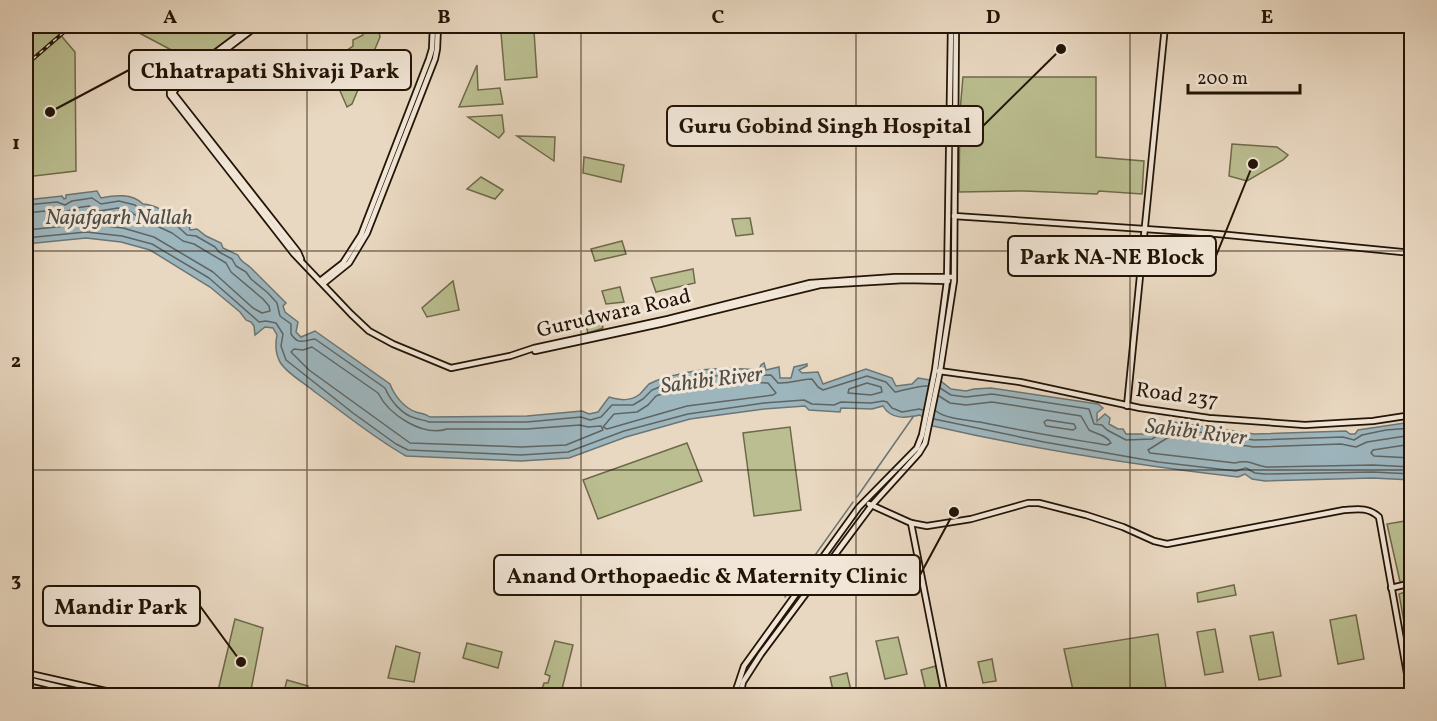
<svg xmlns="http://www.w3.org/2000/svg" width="1437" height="721" font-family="Vollkorn,serif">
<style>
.green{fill:#babe90;stroke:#6e694a;stroke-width:1.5}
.water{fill:#9db6be;stroke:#6c7574;stroke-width:1.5}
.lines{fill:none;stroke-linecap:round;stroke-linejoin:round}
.shore{stroke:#606562;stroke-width:1.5}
.stream{stroke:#6c7574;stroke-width:1.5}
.secondary-casing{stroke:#231405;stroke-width:8}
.secondary{stroke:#f1e6d7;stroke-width:4.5}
.rail-casing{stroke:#231405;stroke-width:4}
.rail{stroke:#f1e6d7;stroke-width:1.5;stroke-dasharray:4.5;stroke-linecap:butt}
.grid{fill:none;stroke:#231405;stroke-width:1.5;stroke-opacity:0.55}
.labels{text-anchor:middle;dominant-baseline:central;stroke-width:6;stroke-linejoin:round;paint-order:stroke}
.street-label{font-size:21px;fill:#231405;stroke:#f1e6d7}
.water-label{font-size:22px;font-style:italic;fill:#4e4d46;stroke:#f1e6d7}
.leader{fill:none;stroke:#231405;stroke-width:2}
.callout-dot{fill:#231405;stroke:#f1e6d7;stroke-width:2}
.callout{fill:#f1e6d7;stroke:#231405;stroke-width:2}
.callout-label{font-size:22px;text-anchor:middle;font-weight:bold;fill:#231405}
.neatline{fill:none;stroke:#231405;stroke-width:2}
.grid-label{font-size:20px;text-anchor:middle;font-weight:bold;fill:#231405}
</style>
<rect width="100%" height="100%" fill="#e9d8c1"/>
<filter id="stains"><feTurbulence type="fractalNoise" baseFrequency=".00333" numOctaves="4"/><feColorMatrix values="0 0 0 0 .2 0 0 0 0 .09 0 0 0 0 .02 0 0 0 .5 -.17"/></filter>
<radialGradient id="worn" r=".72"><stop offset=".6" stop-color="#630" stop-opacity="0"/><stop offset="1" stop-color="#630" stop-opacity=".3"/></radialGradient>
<g class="green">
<polygon points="41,26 53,26 75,52 76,171 26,177 26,42"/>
<polygon points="126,26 246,26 196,63"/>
<polygon points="378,27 380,37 352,104 347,107 328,63 353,46 353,40 363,35 363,28"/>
<polygon points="534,31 537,77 505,80 501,33"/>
<polygon points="477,65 478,90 500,88 503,104 459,107"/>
<polygon points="963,77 1096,77 1096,157 1144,161 1142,194 1099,191 1097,194 1024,191 959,192 960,111"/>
<polygon points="502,115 504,132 499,138 468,117"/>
<polygon points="517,136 555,137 554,161"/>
<polygon points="1232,144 1277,147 1288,155 1283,160 1247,181 1229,176"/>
<polygon points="584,157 624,165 621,182 583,173"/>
<polygon points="481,177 503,190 495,199 467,189"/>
<polygon points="750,218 753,234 736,236 732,219"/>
<polygon points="622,241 626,254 595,261 591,249"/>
<polygon points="693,269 695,283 656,292 651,278"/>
<polygon points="453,281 459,310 427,317 422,308"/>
<polygon points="620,287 624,302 606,304 602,291"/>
<polygon points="600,314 603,328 588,333 584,318"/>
<polygon points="790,427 801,510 754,516 743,433"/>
<polygon points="687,443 702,481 598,519 583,480"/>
<polygon points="1411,520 1411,583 1401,586 1387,524"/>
<polygon points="1234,585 1236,595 1198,602 1197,593"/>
<polygon points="1411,590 1412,590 1411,661 1399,594"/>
<polygon points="1356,615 1364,659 1338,664 1330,620"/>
<polygon points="235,619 263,628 250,695 217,695"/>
<polygon points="1215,629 1223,672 1205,675 1197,632"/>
<polygon points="1273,632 1281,676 1259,680 1250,636"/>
<polygon points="1158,634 1167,695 1074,695 1064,649"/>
<polygon points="898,637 907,674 885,679 876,641"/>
<polygon points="555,641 573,645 561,693 542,689 544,683 548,683 550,676 545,674"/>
<polygon points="467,643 502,652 498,668 463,658"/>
<polygon points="396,646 420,653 414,682 388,678"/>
<polygon points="992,659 996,681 983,683 978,662"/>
<polygon points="936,666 942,692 927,695 921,670"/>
<polygon points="847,673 852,695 834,695 830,677"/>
<polygon points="287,680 308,686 305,695 283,695"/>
</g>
<path class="water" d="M97,191L101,198C115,195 132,193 143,204C152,205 161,207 165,215H171V219H179L183,224L189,225L190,230L197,229L206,236L221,243L223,248L238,255C241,263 245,262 251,268C262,279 274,291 286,303L283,306L285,312L298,322L296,332L301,337L315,331L390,384C394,395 404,408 416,412C422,414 424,413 430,417L527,416L582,411L589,414L598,412L609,397C620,400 630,402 640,394C643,391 646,387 649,384C657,380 668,376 676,375C701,368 733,367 759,370L761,365L764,363L766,370L779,367L780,378H791L794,367L807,364V366L799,370L802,373L818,372L823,384L866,369L892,378L896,386L912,384L918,378L942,382L951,389L966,391L974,389L991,388L1098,404L1103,408L1097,413V421L1105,414L1110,418L1109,424L1118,429H1123L1126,434H1151L1167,421L1254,434L1346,431L1350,434H1355L1358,430L1411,422V480L1373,478L1265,481L1252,479L1245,474L1238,477C1135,465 1033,449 933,426L920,415C906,418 891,420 883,406L872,409L841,408L840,412L809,410L805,406L764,409L690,419L626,437L569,458L521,461L406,456C374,438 345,414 315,392C305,383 287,374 280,362C275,353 275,345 277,335L273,328L265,327L255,335L254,326L251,322L246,320L240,312L210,287L150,250L121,242L86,238L26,244V200L62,196L64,199L66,198V195Z"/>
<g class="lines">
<g class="shore">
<path d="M26,205L57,202L65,205L72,201L92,198L101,204L119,201L135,205L140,210L151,212L162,220L176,225L187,235L196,236L215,247L219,252L232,259L236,266L246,272L251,279L268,293L277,303L280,316L291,324V334C299,346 304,340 315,339L385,388C390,400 402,415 415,418C421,420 424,420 429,422H527L581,417L590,420L601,417L612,405H633L643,399L652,390L678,380L713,376L771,375L778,383C792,384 799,379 812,379L818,387L823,390L867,376L886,382L895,392C905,390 920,385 928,386"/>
<polyline points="26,213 55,210 65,212 76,208 89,206 99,211 118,208 131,212 138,217 152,221 157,226 172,233 183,241 194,244 226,263 231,272 263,299 269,306 270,311 262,313 253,308 213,272 154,237 123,228 87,224 26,230"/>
<polyline points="26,238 86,232 122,236 152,244 209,278 259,322 266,321 276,323 283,334 281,346 286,360 353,413 396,444 408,450 521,455 568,452 624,431 688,414 764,403 804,400 812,404 834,405 841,402 871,403 883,401 887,402 892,408 902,412 919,409 923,410"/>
<path d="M312,347L378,393C389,415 423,437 447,429H527L580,425L588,427L601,426L603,430L566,445L521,447L410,443L309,370L291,352L294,349L303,350Z"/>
<polygon points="746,382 768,383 776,393 773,395 687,406 607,429 603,427 614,414 637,412 648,405 656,396 679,388"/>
<polygon points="867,383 881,387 882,392 871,395 848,393 849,389"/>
<polyline points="940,388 951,395 966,397 992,394 1089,409 1094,424 1102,425 1107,430 1126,440 1152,439 1170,428 1254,440 1343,437 1354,440 1362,435 1386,430 1412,428"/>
<path d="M936,411C946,419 967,420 980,422C1022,431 1065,438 1107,445L1111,443C1107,435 1096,434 1089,430L1081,416L992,402L966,405L950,403L939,396"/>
<polyline points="934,419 1044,442 1158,462 1236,471 1246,468 1255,473 1265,474 1373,472 1412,474"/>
<polygon points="1047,420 1074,424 1076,428 1073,430 1046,426 1044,422"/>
<path d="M1412,435L1367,442L1356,447L1341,444L1254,447L1172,435L1148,450L1150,453L1159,454L1235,463C1248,459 1254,465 1266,467L1373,465L1412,467"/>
<polyline points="1412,444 1373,450 1371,453 1374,456 1412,458"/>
</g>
<g class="stream">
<polyline points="857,497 913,417"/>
<polyline points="785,597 853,502"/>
</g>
<defs>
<g id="secondary">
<polyline points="251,26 176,82 170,88 170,95 294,254 351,314 369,331 393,344 451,368 510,356 534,348 668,319 810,283 895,277 954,277"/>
<polyline points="257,26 178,86 173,93 298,252 301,259"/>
<polyline points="26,32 32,26"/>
<polyline points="954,216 1218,234 1412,253"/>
<polyline points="320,281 343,263 361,235 429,59 432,49 433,26"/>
<polyline points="323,284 349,263 367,233 435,59 437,49 438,26"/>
<polyline points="535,351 660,324 820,285 905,280 948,281"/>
<polyline points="939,371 1020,382 1140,408 1209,418 1305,425 1373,421 1412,415"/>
<polyline points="1127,406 1165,26"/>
<path d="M869,504L911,523L927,526L971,519L1028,503H1039L1086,515L1123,527L1154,541L1167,544L1344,510C1358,509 1368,507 1379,517L1411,696"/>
<polyline points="911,523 945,696"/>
<polyline points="1391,588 1412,583"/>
<polyline points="26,673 128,696"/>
<polyline points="26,679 96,696"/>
<polyline points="734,696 744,666 859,507 917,448 922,435 935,370 947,281 951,26"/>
<polyline points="740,696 743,682 761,654 872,505 919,453 925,443 940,371 954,281 956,26"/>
</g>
</defs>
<use href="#secondary" class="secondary-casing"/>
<use href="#secondary" class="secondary"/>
<defs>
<polyline id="rail" points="26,65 71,26"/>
</defs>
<use href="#rail" class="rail-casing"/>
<use href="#rail" class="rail"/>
</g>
<path class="grid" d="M307,26V696M581,26V696M856,26V696M1130,26V696M26,251H1412M26,470H1412"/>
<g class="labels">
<g class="street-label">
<text transform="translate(614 314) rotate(-13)">Gurudwara Road</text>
<text transform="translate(1177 396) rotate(8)">Road 237</text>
</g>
<g class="water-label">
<text x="119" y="218">Najafgarh Nallah</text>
<text transform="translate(712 381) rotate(-7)">Sahibi River</text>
<text transform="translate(1196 433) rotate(7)">Sahibi River</text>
</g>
</g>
<path class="leader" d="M50 112L129 70M1061 49L983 126M1253 164L1216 256M954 512L920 575M241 662L200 606"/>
<g class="callout-dot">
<circle cx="50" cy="112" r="6"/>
<circle cx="1061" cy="49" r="6"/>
<circle cx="1253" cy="164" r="6"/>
<circle cx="954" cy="512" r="6"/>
<circle cx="241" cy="662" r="6"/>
</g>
<g class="callout">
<rect x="129" y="50" width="282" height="40" rx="6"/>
<rect x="667" y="106" width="316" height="40" rx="6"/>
<rect x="1008" y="236" width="208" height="40" rx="6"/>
<rect x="494" y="555" width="426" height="40" rx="6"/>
<rect x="43" y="586" width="157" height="40" rx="6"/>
</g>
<g class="callout-label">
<text x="270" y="78">Chhatrapati Shivaji Park</text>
<text x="825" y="133">Guru Gobind Singh Hospital</text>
<text x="1112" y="264">Park NA-NE Block</text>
<text x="707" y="583">Anand Orthopaedic &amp; Maternity Clinic</text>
<text x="121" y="614">Mandir Park</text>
</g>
<rect width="1437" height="721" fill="none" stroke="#e9d8c1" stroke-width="66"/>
<path d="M1188 84v9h112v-9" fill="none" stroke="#231405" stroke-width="3"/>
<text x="1197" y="84" font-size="18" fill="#231405" stroke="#f1e6d7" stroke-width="4.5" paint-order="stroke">200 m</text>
<rect x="33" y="33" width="1371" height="655" class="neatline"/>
<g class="grid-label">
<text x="170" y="23">A</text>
<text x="444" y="23">B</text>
<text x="718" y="23">C</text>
<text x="993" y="23">D</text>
<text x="1267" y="23">E</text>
<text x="16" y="149">1</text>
<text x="16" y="367">2</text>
<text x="16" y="586">3</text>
</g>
<rect width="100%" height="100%" filter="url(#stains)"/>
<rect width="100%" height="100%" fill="url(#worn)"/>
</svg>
